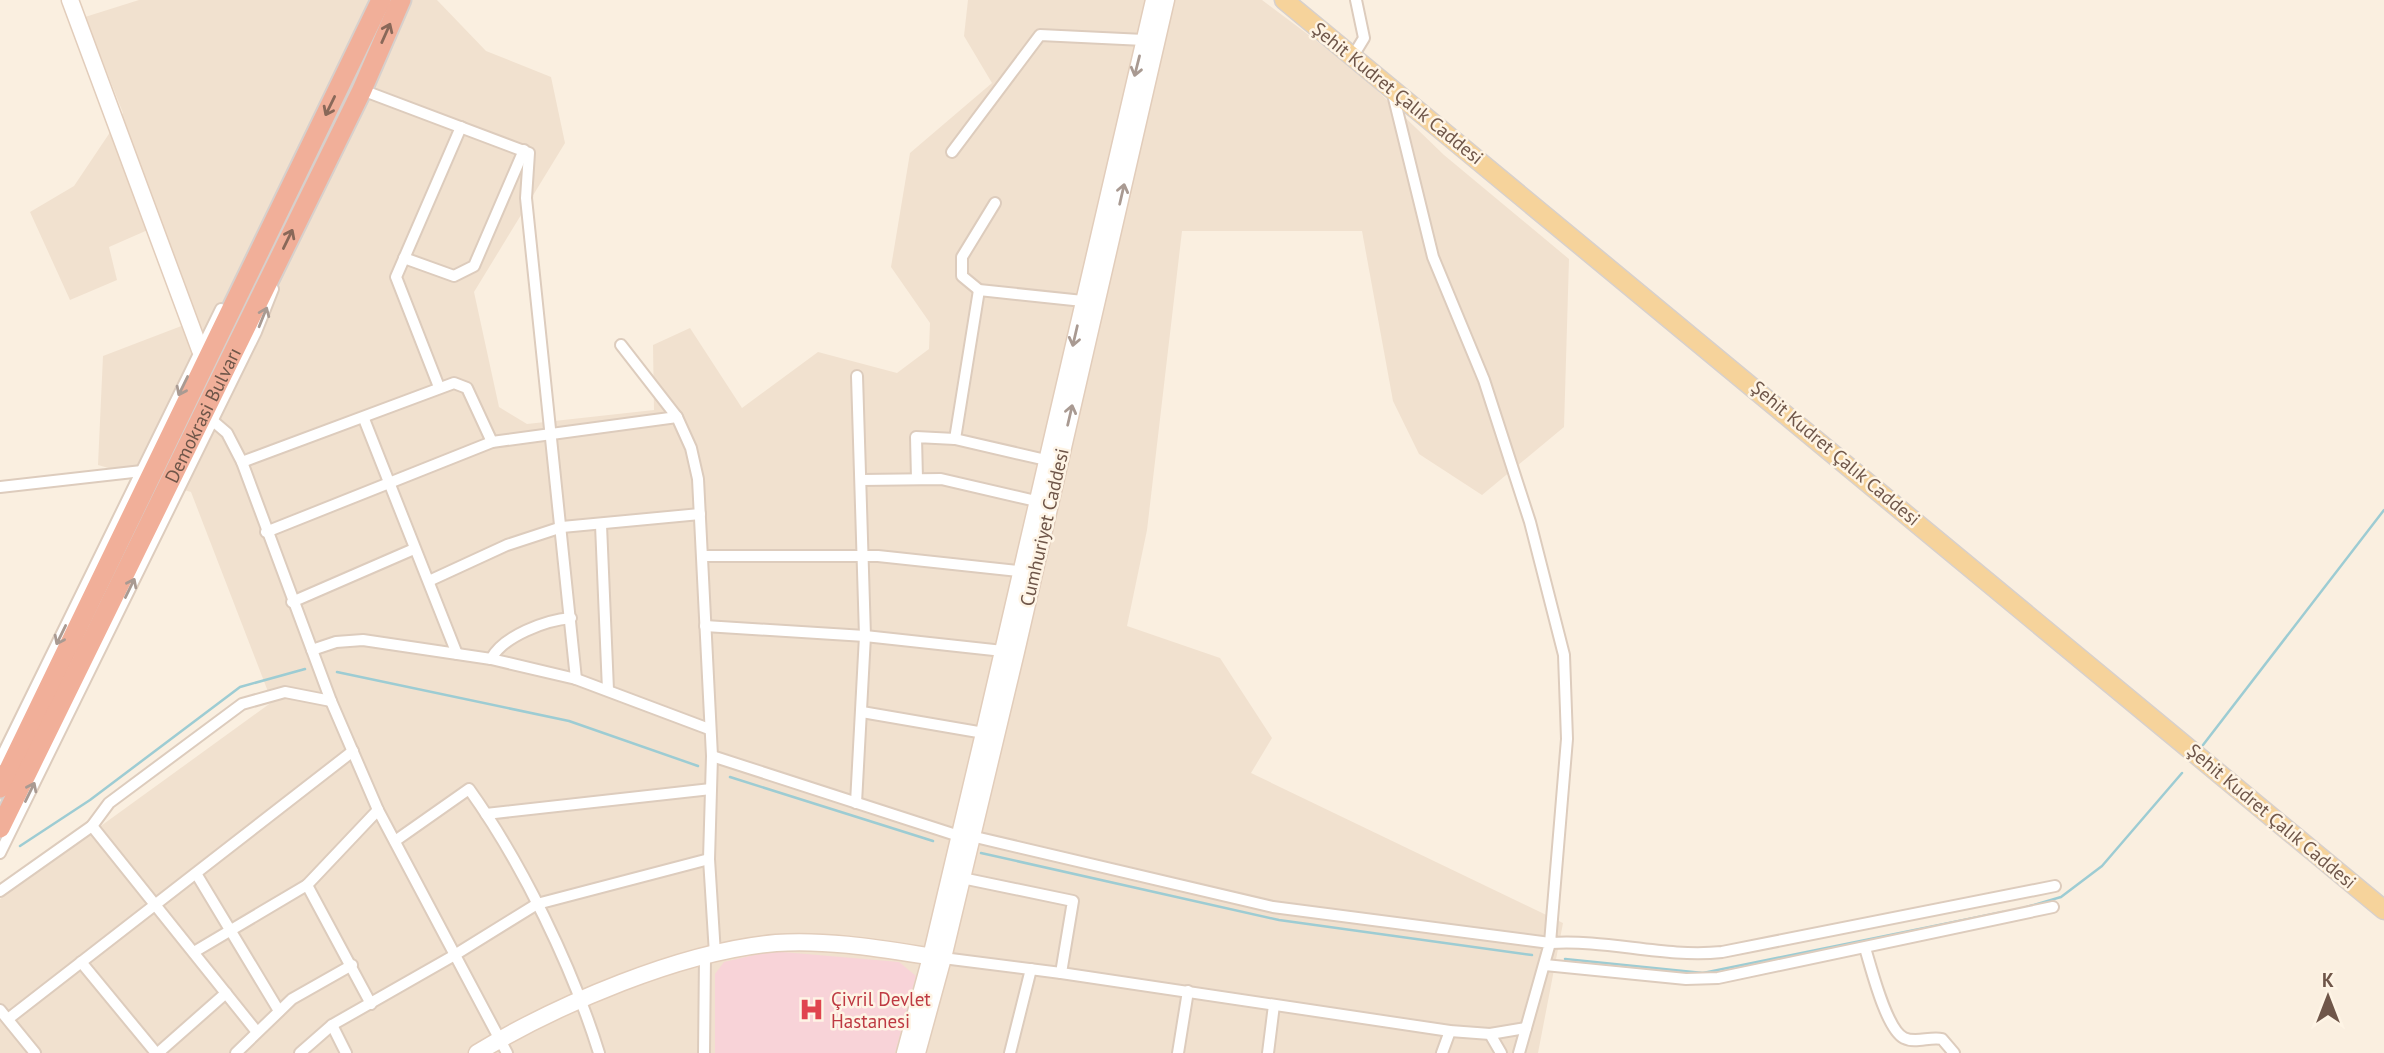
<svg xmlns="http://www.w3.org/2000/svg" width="2384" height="1053" font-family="'PT Sans',sans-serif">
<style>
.residential{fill:#f1e1cf}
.medical{fill:#f8d3d8}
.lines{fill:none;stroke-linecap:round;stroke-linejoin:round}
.stream{stroke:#9dccd3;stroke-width:2.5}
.street-casing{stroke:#ddccbd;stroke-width:14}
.secondary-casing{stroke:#e2cdbb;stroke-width:19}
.primary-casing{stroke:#d7d0cc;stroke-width:21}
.highway-casing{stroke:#d7d0cc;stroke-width:23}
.street{stroke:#fff;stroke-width:10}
.secondary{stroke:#fff;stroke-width:16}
.primary{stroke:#f6d39b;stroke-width:18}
.highway{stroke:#f1af99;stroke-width:19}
.oneway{stroke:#896859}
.oneway2{stroke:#a99a92}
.labels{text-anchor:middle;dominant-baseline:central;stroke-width:5;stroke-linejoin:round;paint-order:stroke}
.street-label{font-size:19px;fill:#6f5649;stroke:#fef4e5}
.health-label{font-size:19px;fill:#be3a42;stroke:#fef4e5;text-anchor:start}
</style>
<rect width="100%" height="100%" fill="#faefe0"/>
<polygon class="residential" points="139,0 437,0 486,51 551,77 565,143 474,292 499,407 527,424 654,410 653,345 690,328 742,408 818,352 897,373 929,349 930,323 891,267 910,153 992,83 964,36 968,0 1262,0 1358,72 1444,155 1569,259 1564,427 1482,495 1419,454 1393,401 1362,231 1182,231 1147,530 1127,626 1220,658 1272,738 1251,773 1563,923 1538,1053 0,1053 0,899 272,702 191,492 98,465 103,356 184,325 150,229 109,247 117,280 70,300 30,212 74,186 123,113 85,17"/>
<polygon class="medical" points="771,951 899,962 916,976 895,1053 715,1053 715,974 724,962"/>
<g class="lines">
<g class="stream">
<polyline points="337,672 569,721 698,766"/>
<polyline points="2203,745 2384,510"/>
<polyline points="730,777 933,841"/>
<polyline points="20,846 90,800 240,687 305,669"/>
<polyline points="981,853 1279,920 1532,955"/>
<polyline points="2020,909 2061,897 2102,866 2182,773"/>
<polyline points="1565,959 1703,973 2003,912"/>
</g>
<defs>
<g id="street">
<polyline points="1353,56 1364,38 1356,0"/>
<polyline points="362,90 529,153 526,198 576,679"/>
<path d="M1392,90L1433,257L1484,380L1530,522L1564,655L1567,739L1550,943C1608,939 1663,958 1722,952L2055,886"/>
<polyline points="952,152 1040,35 1144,40"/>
<polyline points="995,203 962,257 962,276 979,290 1083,301"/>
<polyline points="404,258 454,276 474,266 524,150"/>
<polyline points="621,345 677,417"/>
<polyline points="439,387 396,277 461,127"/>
<polyline points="364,419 457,654"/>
<polyline points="213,421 227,433 242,462 331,701 378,810 507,1053"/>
<polyline points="955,439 979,290"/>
<polyline points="242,462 454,383 467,388 492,442"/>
<polyline points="917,479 916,437 955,439 1046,460"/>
<polyline points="861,480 941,479 1036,501"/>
<polyline points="0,487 142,471"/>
<polyline points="601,525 608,690"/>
<polyline points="266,532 492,442 677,417 691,448 698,479 712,756 709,859 715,954"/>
<polyline points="703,556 878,556 1028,572"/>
<polyline points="431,580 507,545 562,527 700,514"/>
<polyline points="292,602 414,549"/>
<polyline points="705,626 865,636 1003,651"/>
<polyline points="312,650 336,642 363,640 491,659 576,679 709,729"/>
<path d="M491,659C503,636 546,620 571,618"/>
<polyline points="862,712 984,733"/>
<polyline points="712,756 959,836"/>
<polyline points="0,760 221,309"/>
<polyline points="856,803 865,636 857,376"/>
<polyline points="486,814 711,789"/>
<polyline points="92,826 257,1032"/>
<polyline points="971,836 1273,907 1550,943 1519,1053"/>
<path d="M395,841L469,789C522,863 572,966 599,1053"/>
<polyline points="0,853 256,332 273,289"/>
<polyline points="197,875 279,1011"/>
<polyline points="962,878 1073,901 1061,973"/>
<polyline points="307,885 371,1004"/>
<polyline points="0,891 92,826 109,803 242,704 285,692 331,701"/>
<path d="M1865,948C1871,967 1886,1029 1904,1038C1916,1044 1930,1036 1942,1039L1954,1053"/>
<polyline points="194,952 307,885 378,810"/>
<polyline points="943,958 1061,973 1450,1031 1490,1034 1526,1028"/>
<polyline points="81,962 156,1053"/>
<polyline points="1545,965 1686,979 1718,978 2053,907"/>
<polyline points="0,1010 35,1053"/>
<polyline points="8,1019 353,751"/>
<polyline points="332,1025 346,1053"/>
<polyline points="1490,1034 1501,1053"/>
<polyline points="158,1053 226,993"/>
<polyline points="236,1053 292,999 352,965"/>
<polyline points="300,1053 332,1025 453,956 537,904 709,859"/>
<polyline points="704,1053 705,957"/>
<polyline points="1010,1053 1031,969"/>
<polyline points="1178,1053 1188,991"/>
<polyline points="1268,1053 1274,1005"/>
<polyline points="1442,1053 1450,1031"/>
</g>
<g id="secondary">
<polyline points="70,0 200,350"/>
<path d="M477,1053C558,1004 682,951 776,943C829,939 888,950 941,958"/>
<polyline points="905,1053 931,957 984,733 1154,0"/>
<polyline points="917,1053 943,958 1016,652 1166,0"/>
</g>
<polyline id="primary" points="1284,0 2384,910"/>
<g id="highway">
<polyline points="0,788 381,0"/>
<path id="s1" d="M0,828L362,90L401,0"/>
</g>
</defs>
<use href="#street" class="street-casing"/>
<use href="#secondary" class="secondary-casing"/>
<use href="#primary" class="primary-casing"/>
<use href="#highway" class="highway-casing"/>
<use href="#street" class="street"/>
<use href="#secondary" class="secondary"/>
<use href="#primary" class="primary"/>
<use href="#highway" class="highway"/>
</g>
<defs><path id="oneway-shaft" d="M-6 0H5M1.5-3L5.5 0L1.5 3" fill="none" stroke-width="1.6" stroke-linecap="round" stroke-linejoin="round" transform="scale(1.75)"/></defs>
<g class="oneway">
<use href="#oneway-shaft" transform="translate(386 33) rotate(-66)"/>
<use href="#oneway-shaft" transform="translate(330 106) rotate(116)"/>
<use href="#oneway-shaft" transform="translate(288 239) rotate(-64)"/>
</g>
<g class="oneway2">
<use href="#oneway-shaft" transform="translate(1137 66) rotate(104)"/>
<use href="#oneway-shaft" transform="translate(1122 194) rotate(-77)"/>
<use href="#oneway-shaft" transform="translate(263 317) rotate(-68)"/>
<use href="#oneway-shaft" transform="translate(1075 336) rotate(103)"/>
<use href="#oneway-shaft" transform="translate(183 386) rotate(116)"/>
<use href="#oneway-shaft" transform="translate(1070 415) rotate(-77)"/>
<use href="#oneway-shaft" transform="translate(130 588) rotate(-64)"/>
<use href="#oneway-shaft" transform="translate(61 635) rotate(116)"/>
<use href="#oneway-shaft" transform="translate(30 792) rotate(-64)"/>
</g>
<defs>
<symbol id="hospital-bare" viewBox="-9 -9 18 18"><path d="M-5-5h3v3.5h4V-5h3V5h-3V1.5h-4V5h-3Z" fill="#e0444e" stroke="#fef4e5" stroke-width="2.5" paint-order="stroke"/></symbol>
</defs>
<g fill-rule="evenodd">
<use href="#hospital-bare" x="794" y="992" width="35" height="35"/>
</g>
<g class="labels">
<g class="street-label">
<text transform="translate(1398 93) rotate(39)">Şehit Kudret Çalık Caddesi</text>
<text stroke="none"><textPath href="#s1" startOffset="460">Demokrasi Bulvarı</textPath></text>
<text transform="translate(1836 453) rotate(40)">Şehit Kudret Çalık Caddesi</text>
<text transform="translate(1044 527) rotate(-77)">Cumhuriyet Caddesi</text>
<text transform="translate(2272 816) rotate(40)">Şehit Kudret Çalık Caddesi</text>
</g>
<g class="health-label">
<text x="831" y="999">Çivril Devlet<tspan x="831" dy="22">Hastanesi</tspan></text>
</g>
</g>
<g transform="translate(2328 997)" stroke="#fef4e5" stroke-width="5" paint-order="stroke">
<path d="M0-5L12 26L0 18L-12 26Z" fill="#6f5649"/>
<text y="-10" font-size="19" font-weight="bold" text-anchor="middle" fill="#6f5649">K</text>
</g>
</svg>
